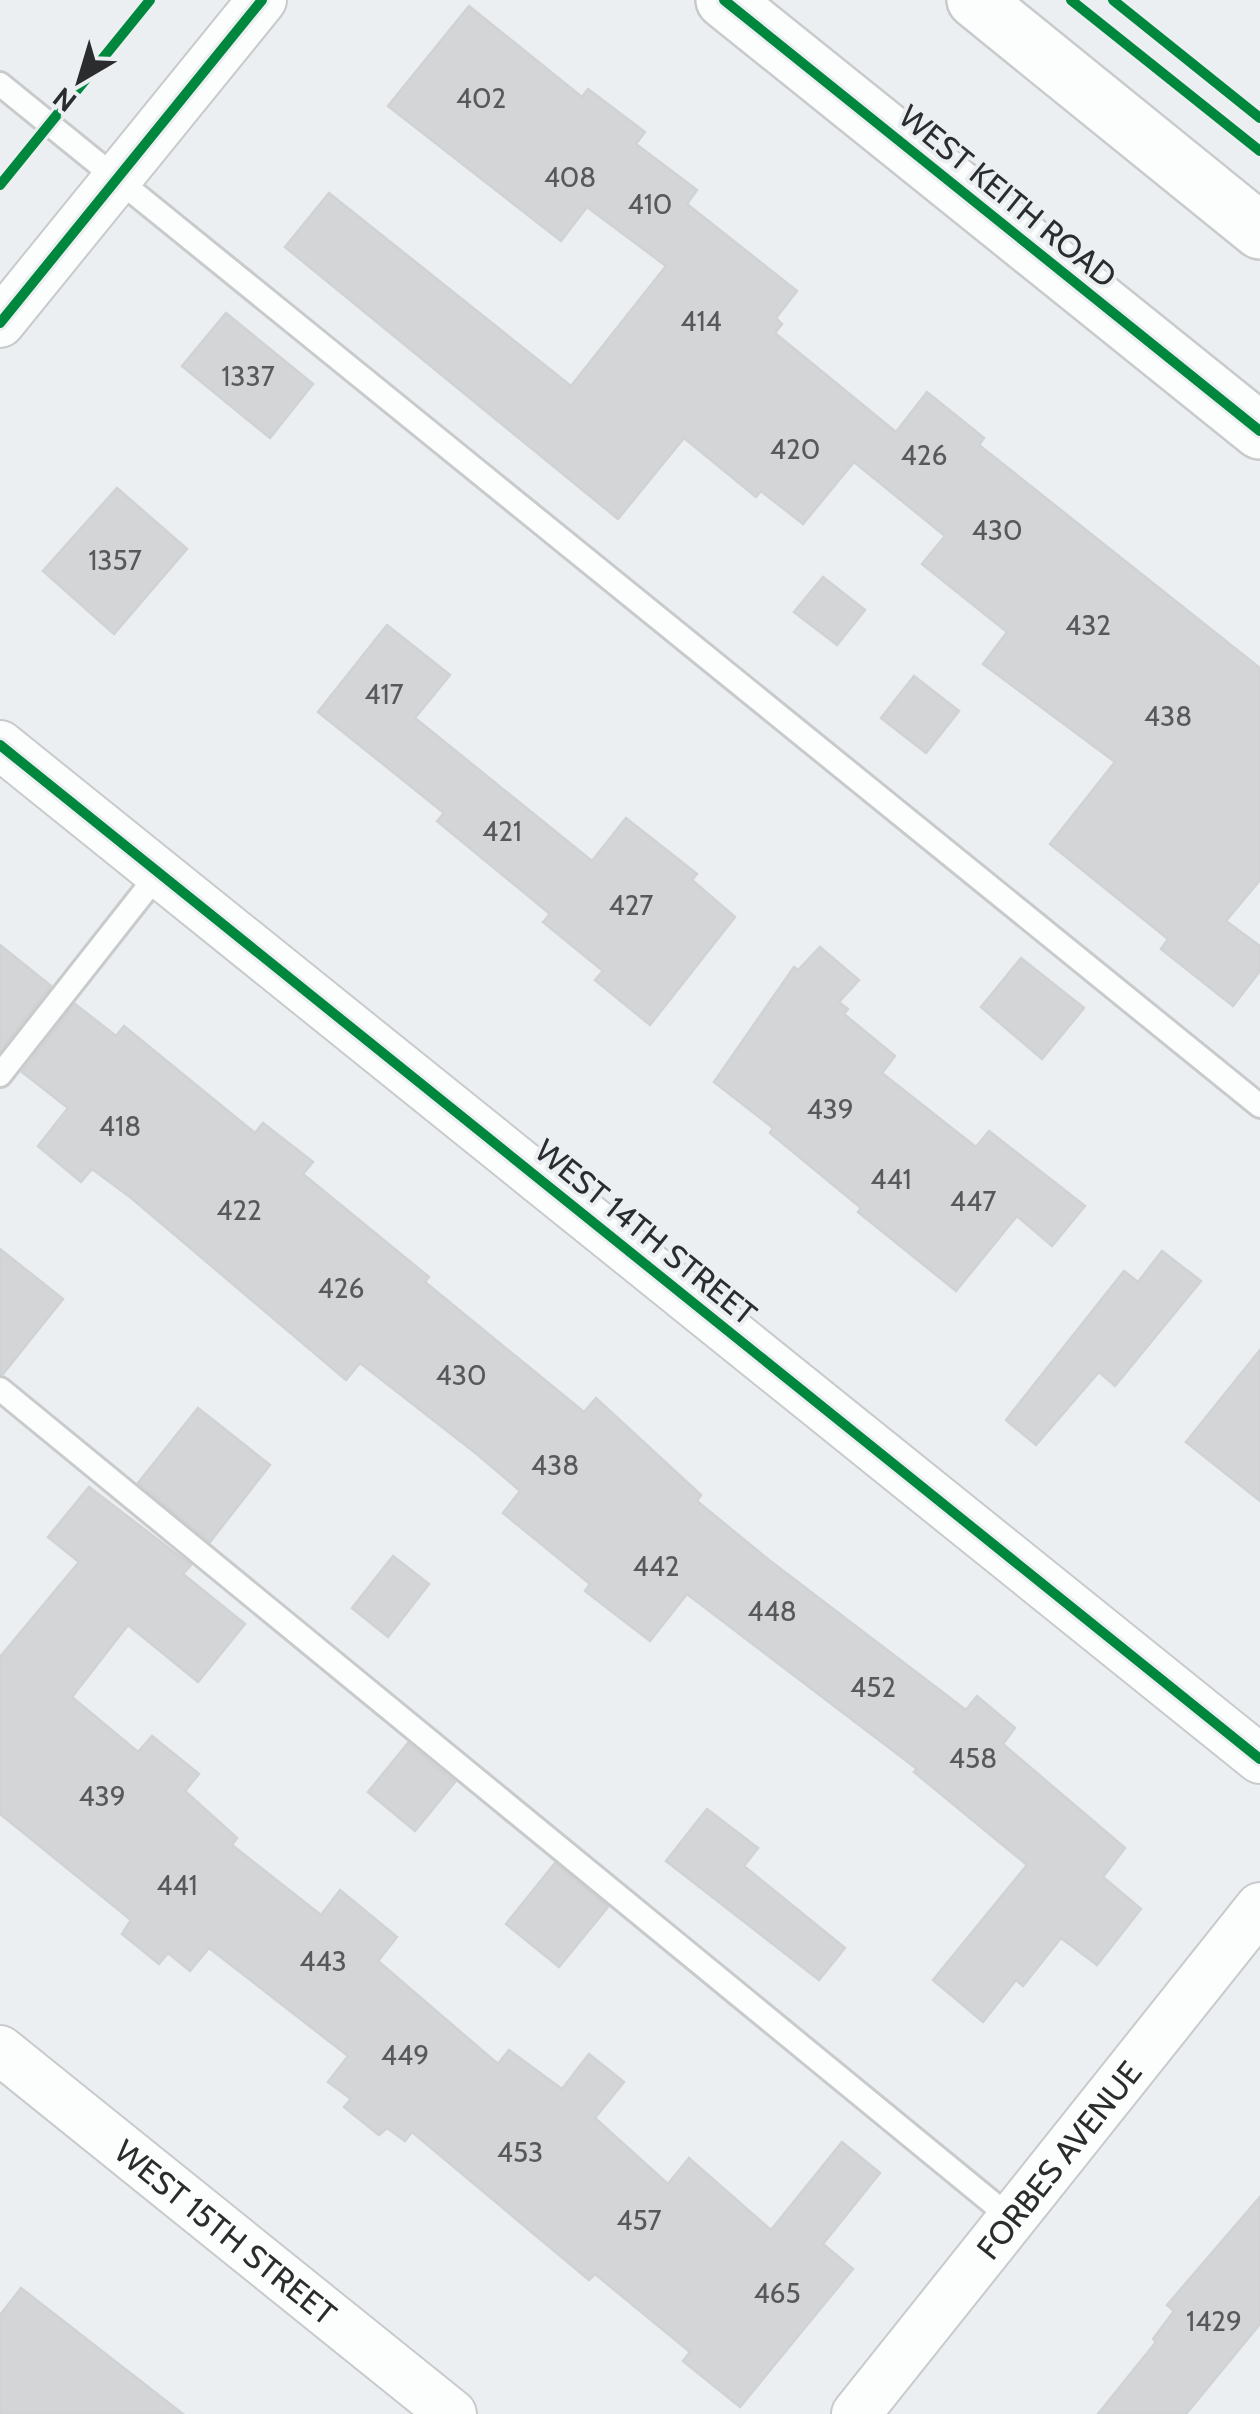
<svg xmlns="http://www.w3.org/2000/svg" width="1260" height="2414" font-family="Cabin,sans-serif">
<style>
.building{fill:#d3d5d7;stroke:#d0d2d4;stroke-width:2.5}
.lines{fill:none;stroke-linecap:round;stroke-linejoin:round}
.lane-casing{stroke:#c8cacc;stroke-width:28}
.street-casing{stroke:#c8cacc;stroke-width:52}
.secondary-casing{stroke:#c8cacc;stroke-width:60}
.lane{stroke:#fcfdfd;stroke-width:22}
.street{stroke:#fcfdfd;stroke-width:48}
.secondary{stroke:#fcfdfd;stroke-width:55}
.cycleway-casing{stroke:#ebeff2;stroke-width:16}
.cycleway{stroke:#00873e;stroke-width:10}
.labels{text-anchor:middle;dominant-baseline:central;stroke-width:8;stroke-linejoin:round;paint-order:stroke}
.number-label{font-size:28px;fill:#58595a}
.street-label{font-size:32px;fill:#2b2c2d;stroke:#ebeff2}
</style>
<rect width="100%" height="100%" fill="#eceff1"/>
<g class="building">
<polygon points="469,6 582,97 588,89 645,132 636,144 697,190 687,204 797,291 776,318 782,324 775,333 896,432 927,392 984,438 979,445 1260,668 1260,880 1226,921 1260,946 1260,971 1233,1006 1161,949 1168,939 1050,844 1115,762 983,664 1007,632 922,564 945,536 854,462 803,524 761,491 756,497 684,438 618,519 285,247 329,193 571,386 666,266 587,207 561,241 388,106"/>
<polygon points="226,313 313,384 270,438 182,366"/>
<polygon points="117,488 187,549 114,634 43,571"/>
<polygon points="823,577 865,610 837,645 794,612"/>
<polygon points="387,625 450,675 415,718 592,861 626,818 697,874 692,880 735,917 650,1025 595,980 603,971 543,922 550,914 437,821 444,813 318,712"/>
<polygon points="914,676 959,711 926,753 881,718"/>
<polygon points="0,945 51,986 0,1051"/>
<polygon points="820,947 859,980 839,1002 848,1009 844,1014 895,1056 882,1073 976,1147 989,1131 1085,1206 1052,1246 1017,1216 956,1291 858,1212 861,1208 770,1133 773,1128 714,1082 794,967 798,970"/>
<polygon points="1021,958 1084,1008 1042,1059 981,1007"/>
<polygon points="75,1004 116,1036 124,1026 255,1133 263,1123 313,1162 303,1174 429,1277 425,1282 584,1412 596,1398 701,1495 697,1501 769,1560 966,1710 977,1696 1015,1728 1003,1744 1125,1848 1103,1877 1141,1909 1097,1965 1061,1938 1023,1986 1016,1980 983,2022 933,1980 1027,1865 914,1772 917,1769 687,1594 650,1641 585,1591 590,1584 503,1513 520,1491 478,1455 360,1363 346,1380 130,1197 92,1169 81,1182 38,1146 68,1108 22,1072"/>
<polygon points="0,1249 63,1299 3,1374 0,1374"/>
<polygon points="1162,1251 1201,1281 1115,1386 1099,1372 1036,1445 1006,1420 1124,1271 1138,1282"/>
<polygon points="1260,1350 1260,1501 1186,1442"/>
<polygon points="198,1408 270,1465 210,1542 138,1483"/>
<polygon points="89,1487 191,1565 183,1574 245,1624 198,1682 128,1625 72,1697 138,1752 152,1736 199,1774 185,1791 237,1838 232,1845 321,1915 340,1890 397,1937 378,1961 498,2064 509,2050 562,2089 589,2054 624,2082 595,2118 668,2184 689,2158 771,2230 842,2142 880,2173 823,2244 853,2269 740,2407 683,2361 690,2352 595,2274 589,2280 412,2132 405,2141 387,2128 379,2135 344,2107 351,2099 328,2082 348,2056 209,1948 190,1971 168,1953 159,1964 122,1934 131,1920 0,1814 0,1657 79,1562 48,1537"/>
<polygon points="393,1556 429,1584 388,1637 352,1608"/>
<polygon points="408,1743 455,1782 415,1831 368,1792"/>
<polygon points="707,1809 758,1848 744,1866 845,1948 819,1980 666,1861"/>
<polygon points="555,1863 608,1907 559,1967 506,1924"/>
<polygon points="1260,2197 1260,2324 1186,2414 1098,2414 1156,2342 1153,2339 1174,2311 1167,2305"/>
<polygon points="21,2288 183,2414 0,2414 0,2315"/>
</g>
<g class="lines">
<defs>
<g id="lane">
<polyline points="0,84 1260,1106"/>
<polyline points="0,1075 159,873"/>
<polyline points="0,1389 1012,2219"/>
</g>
<g id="street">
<polyline points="0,323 262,0"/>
<polyline points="0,745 1260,1759"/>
<path id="s1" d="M0,2050L452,2414"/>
<path id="s2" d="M856,2414L1260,1907"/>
</g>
<g id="secondary">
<polyline points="724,0 1260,431"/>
<polyline points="975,0 1260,231"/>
</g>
</defs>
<use href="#lane" class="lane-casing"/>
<use href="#street" class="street-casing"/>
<use href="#secondary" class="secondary-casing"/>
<use href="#lane" class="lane"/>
<use href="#street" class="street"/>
<use href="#secondary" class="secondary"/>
<defs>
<g id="cycleway">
<polyline points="724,0 1260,431"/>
<polyline points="1071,0 1260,151"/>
<polyline points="1113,0 1260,118"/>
<polyline points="0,185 150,0"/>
<polyline points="0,323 262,0"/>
<polyline points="0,745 1260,1759"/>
</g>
</defs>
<use href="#cycleway" class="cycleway-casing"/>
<use href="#cycleway" class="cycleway"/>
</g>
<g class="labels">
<g class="number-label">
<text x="481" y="98">402</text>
<text x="570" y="177">408</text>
<text x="650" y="204">410</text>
<text x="701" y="321">414</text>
<text x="248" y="376">1337</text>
<text x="795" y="449">420</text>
<text x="924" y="455">426</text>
<text x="997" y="530">430</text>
<text x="115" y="560">1357</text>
<text x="1088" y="625">432</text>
<text x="384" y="694">417</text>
<text x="1168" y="716">438</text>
<text x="502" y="831">421</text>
<text x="631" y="905">427</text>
<text x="830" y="1109">439</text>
<text x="120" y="1126">418</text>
<text x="891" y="1179">441</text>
<text x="973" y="1201">447</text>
<text x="239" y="1210">422</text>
<text x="341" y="1288">426</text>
<text x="461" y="1375">430</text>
<text x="555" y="1465">438</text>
<text x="656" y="1566">442</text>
<text x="772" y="1611">448</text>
<text x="873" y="1687">452</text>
<text x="973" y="1758">458</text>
<text x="102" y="1796">439</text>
<text x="177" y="1885">441</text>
<text x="323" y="1961">443</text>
<text x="405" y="2055">449</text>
<text x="520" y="2152">453</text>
<text x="639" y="2220">457</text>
<text x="777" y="2293">465</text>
<text x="1214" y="2321">1429</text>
</g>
<g class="street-label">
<text transform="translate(1008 196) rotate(39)">WEST KEITH ROAD</text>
<text transform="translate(646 1232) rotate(39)">WEST 14TH STREET</text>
<text stroke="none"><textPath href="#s2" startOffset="325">FORBES AVENUE</textPath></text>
<text stroke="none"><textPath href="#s1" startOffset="290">WEST 15TH STREET</textPath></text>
</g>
</g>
<g transform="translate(80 80) rotate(218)" stroke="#ebeff2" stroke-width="8" paint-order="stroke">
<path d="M0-8L18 38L0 25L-18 38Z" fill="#2b2c2d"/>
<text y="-15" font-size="28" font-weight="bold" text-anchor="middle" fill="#2b2c2d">N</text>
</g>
</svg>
